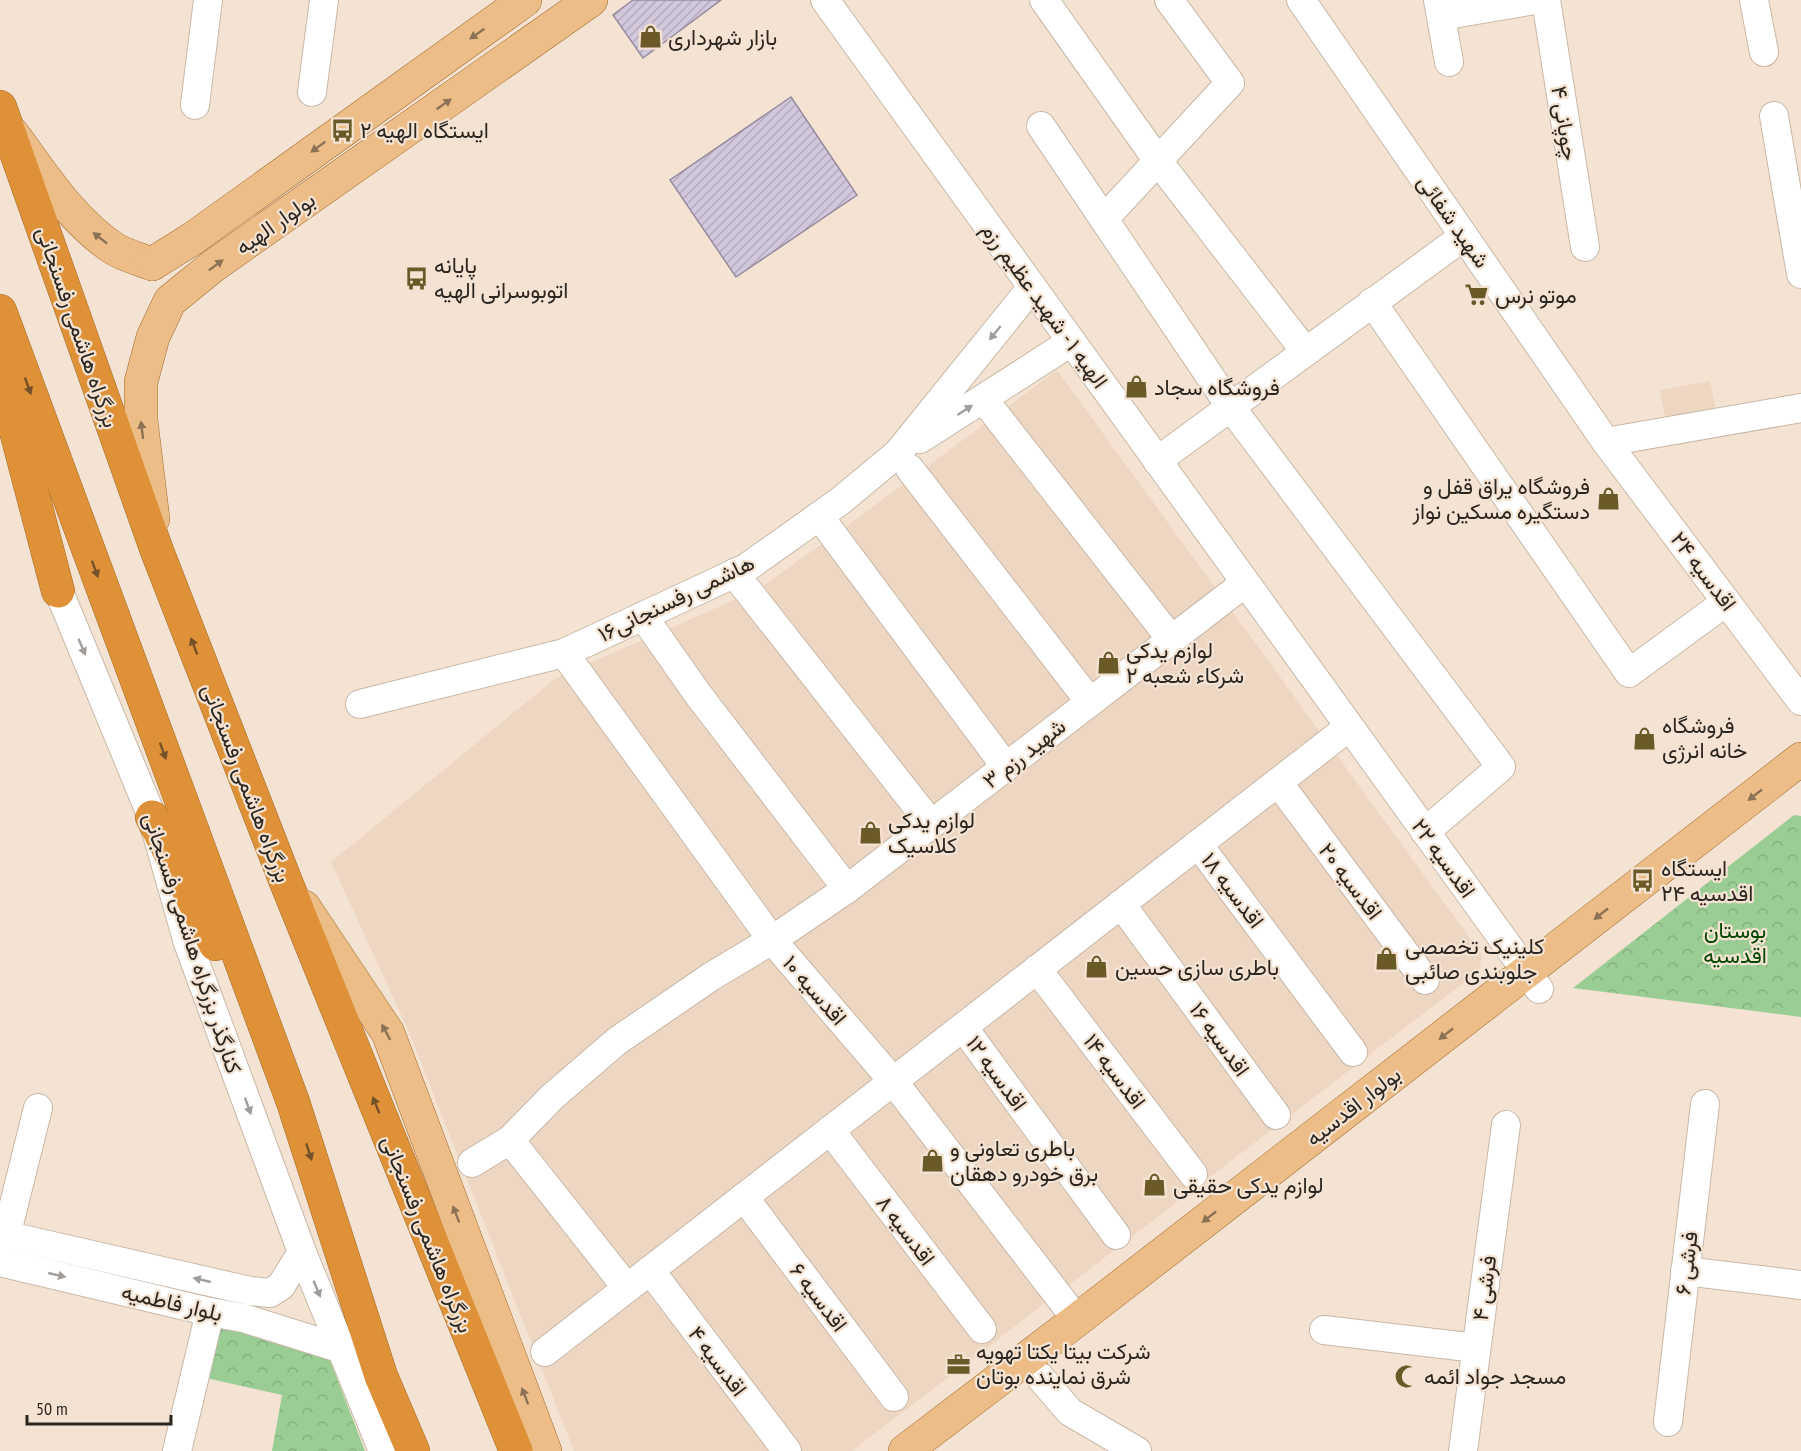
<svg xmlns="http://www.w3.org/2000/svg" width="1801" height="1451" font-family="'PT Sans Narrow',Vazirmatn,sans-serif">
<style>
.built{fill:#eed7c2}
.park{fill:url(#park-crowns)}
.building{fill:url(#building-hatch);stroke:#958c9f;stroke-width:1.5}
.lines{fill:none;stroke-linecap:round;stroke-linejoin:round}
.minor-casing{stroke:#c8b8a8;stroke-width:30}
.major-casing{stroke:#a06c2f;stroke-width:34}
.highway-casing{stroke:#a06c2f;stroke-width:34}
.minor{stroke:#fff;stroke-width:28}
.major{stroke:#ecbd87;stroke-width:33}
.highway{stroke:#df9137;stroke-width:33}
.oneway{fill:#8c7254}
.oneway2{fill:#a09d9b}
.oneway3{fill:#745129}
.labels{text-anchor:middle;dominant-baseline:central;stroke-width:4.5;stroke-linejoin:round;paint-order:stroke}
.poi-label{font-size:22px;fill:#2c2620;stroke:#f4e3d2;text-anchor:start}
.street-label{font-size:22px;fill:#2c2620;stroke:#f4e3d2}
.park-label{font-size:22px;fill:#014700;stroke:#f4e3d2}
</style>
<defs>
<pattern id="park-crowns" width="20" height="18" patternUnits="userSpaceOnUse" patternTransform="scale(1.5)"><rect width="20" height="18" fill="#9acd94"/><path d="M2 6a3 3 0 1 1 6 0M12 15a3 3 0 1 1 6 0" fill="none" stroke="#85b07f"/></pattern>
<pattern id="building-hatch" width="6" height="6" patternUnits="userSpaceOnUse" patternTransform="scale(1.5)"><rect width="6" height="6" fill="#d1c8dc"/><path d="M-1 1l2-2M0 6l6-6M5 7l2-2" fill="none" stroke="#b4acbc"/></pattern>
</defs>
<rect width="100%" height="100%" fill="#f4e3d2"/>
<g class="built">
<polygon points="1057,370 1482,955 1479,971 852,1451 574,1451 409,1032 331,862 556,678 757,590 843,529"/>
<polygon points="1710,381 1716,411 1666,421 1660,390"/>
</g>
<g class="park">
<polygon points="1794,815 1801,816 1801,1017 1573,988"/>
<polygon points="219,1325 328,1355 365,1451 272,1451 282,1395 206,1378"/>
</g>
<g class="building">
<polygon points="633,0 721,0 643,58 613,15"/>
<polygon points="791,97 857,195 736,277 670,180"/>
</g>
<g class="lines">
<defs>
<g id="minor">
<polyline points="825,0 1539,989"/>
<polyline points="1044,0 1158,161 1305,351"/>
<polyline points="1301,0 1606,442 1801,701"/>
<polyline points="1438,0 1449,62"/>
<polyline points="1546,0 1585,247"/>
<polyline points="1754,0 1764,52"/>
<polyline points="1441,16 1535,0"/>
<polyline points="312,92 324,0"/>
<polyline points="195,105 208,0"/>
<polyline points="1774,116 1801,274"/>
<polyline points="1041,126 1230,406 1501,767 1425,832"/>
<polyline points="1104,219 1230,83 1169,0"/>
<polyline points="1372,302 1629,673 1726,602"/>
<polyline points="992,410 1171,639"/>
<polyline points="920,439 1071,342"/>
<polyline points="1606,442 1801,408"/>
<polyline points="1157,461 1464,236"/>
<polyline points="910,469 1090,702"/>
<polyline points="819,516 1006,767"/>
<polyline points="50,570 152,817 188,943 302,1252 383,1451"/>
<polyline points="734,573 931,824"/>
<polyline points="643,616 697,693 847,889"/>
<polyline points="564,653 772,940 893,1081 1077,1320"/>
<polyline points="360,704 564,653 746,568 839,502 898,453 1032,287"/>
<polyline points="1278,782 1425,980"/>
<polyline points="1198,844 1353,1052"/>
<polyline points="1121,904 1276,1115"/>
<polyline points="1037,969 1193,1174"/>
<polyline points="963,1027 1116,1235"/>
<polyline points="830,1130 982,1329"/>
<polyline points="510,1140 627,1288"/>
<polyline points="472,1163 510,1140 552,1097 617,1041 712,976 772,940 847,889 1245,583"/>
<polyline points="744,1197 894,1397"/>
<polyline points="0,1234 250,1291 270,1293 281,1286 302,1252"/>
<polyline points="6,1236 38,1108"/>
<polyline points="0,1262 210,1312 243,1318 342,1349"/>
<polyline points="650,1270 787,1451"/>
<polyline points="1685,1271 1801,1285"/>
<polyline points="1324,1330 1476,1348"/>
<polyline points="545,1352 1349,727"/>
<polyline points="1039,1376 1070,1412 1137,1451"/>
<polyline points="1668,1422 1705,1104"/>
<polyline points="177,1451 210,1312"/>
<polyline points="1463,1451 1506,1125"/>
</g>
<g id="major">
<path d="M12,133C42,173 70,219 113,248C124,255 139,259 152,264"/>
<polyline points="152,264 192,239 525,0"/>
<polyline points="153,519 141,420 141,382 153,337 170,301 213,266 591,0"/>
<polyline points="304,907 388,1033 545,1451"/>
<polyline points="905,1451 1077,1320 1801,759"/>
</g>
<g id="highway">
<polyline points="0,107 157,551 284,877 516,1451"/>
<polyline points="0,311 293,1102 381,1376 413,1451"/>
<polyline points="0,370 58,591"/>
<polyline points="152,817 215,944"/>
</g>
</defs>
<use href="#minor" class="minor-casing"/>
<use href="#major" class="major-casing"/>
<use href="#highway" class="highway-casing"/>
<use href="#minor" class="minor"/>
<use href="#major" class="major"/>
<use href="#highway" class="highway"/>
</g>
<defs><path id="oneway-solid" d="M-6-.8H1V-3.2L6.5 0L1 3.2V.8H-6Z" transform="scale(1.5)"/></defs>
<g class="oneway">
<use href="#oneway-solid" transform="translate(477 34) rotate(145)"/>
<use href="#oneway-solid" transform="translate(444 104) rotate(-35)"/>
<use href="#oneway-solid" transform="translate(318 147) rotate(144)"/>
<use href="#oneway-solid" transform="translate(100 238) rotate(-142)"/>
<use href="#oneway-solid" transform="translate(216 265) rotate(-37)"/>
<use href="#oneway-solid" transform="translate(142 430) rotate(-97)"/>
<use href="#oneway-solid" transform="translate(1755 795) rotate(142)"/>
<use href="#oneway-solid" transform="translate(1601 914) rotate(142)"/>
<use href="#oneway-solid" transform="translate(386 1032) rotate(-118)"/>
<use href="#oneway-solid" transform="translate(1446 1034) rotate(142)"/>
<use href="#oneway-solid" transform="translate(456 1214) rotate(-111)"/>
<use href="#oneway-solid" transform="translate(1209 1217) rotate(142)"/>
<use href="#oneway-solid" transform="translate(525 1396) rotate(-111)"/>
</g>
<g class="oneway2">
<use href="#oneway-solid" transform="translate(995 333) rotate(129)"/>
<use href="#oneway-solid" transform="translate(965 410) rotate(-33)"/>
<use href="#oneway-solid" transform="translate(82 647) rotate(67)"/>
<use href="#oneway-solid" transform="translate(248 1106) rotate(70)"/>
<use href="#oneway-solid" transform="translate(57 1275) rotate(13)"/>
<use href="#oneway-solid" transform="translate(202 1280) rotate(-167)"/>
<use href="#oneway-solid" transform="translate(317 1289) rotate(67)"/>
</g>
<g class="oneway3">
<use href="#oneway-solid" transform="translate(28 386) rotate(70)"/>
<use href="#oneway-solid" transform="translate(95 569) rotate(70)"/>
<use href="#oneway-solid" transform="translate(194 646) rotate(-111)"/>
<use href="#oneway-solid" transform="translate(163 751) rotate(70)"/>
<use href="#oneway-solid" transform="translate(376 1105) rotate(-112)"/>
<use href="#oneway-solid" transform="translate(309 1152) rotate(72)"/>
</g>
<defs>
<symbol id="shop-bare" viewBox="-9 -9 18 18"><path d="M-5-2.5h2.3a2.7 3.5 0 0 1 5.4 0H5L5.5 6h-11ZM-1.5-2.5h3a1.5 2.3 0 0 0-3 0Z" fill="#6a5a28" stroke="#f4e3d2" stroke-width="2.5" paint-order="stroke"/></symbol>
<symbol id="bus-bare" viewBox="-9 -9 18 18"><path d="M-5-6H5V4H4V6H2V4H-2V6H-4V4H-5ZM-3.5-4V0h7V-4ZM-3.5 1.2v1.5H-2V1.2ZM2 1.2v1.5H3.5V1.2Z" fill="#6a5a28" stroke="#f4e3d2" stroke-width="2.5" paint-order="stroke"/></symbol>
<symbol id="supermarket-bare" viewBox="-9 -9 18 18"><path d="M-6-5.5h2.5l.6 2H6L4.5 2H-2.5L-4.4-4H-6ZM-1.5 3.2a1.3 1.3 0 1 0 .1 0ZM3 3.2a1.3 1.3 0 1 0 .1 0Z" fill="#6a5a28" stroke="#f4e3d2" stroke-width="2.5" paint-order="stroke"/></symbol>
<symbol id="office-bare" viewBox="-9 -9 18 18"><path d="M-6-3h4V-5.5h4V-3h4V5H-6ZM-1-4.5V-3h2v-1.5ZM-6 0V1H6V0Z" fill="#6a5a28" stroke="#f4e3d2" stroke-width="2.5" paint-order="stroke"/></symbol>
<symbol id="mosque-bare" viewBox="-9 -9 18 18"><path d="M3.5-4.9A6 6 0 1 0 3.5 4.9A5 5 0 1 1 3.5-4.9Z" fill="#6a5a28" stroke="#f4e3d2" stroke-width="2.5" paint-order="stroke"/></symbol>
</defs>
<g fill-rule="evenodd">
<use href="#shop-bare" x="634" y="20" width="33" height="33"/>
<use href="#bus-bare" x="326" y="114" width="33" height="33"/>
<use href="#bus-bare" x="400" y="262" width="33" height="33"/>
<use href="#supermarket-bare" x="1460" y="278" width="33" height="33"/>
<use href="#shop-bare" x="1120" y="370" width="33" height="33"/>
<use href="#shop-bare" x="1592" y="482" width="33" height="33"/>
<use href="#shop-bare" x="1092" y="646" width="33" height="33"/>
<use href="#shop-bare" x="1628" y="722" width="33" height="33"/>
<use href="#shop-bare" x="854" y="816" width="33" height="33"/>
<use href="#bus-bare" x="1626" y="864" width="33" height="33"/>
<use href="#shop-bare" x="1370" y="942" width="33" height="33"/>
<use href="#shop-bare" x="1080" y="950" width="33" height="33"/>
<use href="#shop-bare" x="916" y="1144" width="33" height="33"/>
<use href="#shop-bare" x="1138" y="1168" width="33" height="33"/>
<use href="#office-bare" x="942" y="1348" width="33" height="33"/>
<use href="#mosque-bare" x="1390" y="1360" width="33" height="33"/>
</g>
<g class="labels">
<g class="poi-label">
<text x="668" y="37">بازار شهرداری</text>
<text x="360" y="130">ایستگاه الهیه ۲</text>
<text x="434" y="265">پایانه<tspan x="434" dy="25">اتوبوسرانی الهیه</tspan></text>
<text x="1495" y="295">موتو نرس</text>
<text x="1154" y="387">فروشگاه سجاد</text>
<text x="1590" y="486" text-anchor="end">فروشگاه یراق قفل و<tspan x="1590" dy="25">دستگیره مسکین نواز</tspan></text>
<text x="1126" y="650">لوازم یدکی<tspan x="1126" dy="25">شرکاء شعبه ۲</tspan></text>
<text x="1662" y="725">فروشگاه<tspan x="1662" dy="25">خانه انرژی</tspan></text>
<text x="888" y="820">لوازم یدکی<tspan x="888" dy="25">کلاسیک</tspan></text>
<text x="1661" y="868">ایستگاه<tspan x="1661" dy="25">اقدسیه ۲۴</tspan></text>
<text x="1405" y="946">کلینیک تخصصی<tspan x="1405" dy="25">جلوبندی صائبی</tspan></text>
<text x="1115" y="967">باطری سازی حسین</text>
<text x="950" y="1148">باطری تعاونی و<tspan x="950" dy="25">برق خودرو دهقان</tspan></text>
<text x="1173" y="1185">لوازم یدکی حقیقی</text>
<text x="976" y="1351">شرکت بیتا یکتا تهویه<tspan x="976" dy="25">شرق نماینده بوتان</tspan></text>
<text x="1424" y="1376">مسجد جواد ائمه</text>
</g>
<g class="street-label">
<text transform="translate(1565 123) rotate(81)">چوپانی ۴</text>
<text transform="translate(1454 221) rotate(55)">شهید شفائی</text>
<text transform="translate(275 223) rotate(-35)">بولوار الهیه</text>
<text transform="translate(1045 305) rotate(54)">الهیه ۱ - شهید عظیم رزم</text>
<text transform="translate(78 327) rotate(71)">بزرگراه هاشمی رفسنجانی</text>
<text transform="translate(1704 571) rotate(53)">اقدسیه ۲۴</text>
<text transform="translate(676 598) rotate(-26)">هاشمی رفسنجانی۱۶</text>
<text transform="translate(1024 753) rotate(-38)">شهید رزم ۳</text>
<text transform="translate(247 783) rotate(69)">بزرگراه هاشمی رفسنجانی</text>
<text transform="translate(1444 858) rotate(54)">اقدسیه ۲۲</text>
<text transform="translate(1351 881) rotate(53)">اقدسیه ۲۰</text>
<text transform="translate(1233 890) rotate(53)">اقدسیه ۱۸</text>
<text transform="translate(193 943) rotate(72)">کنارگذر بزرگراه هاشمی رفسنجانی</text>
<text transform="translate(815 990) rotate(49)">اقدسیه ۱۰</text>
<text transform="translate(1220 1039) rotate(54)">اقدسیه ۱۶</text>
<text transform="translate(1115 1071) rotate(53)">اقدسیه ۱۴</text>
<text transform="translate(997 1073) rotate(54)">اقدسیه ۱۲</text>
<text transform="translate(1353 1106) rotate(-38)">بولوار اقدسیه</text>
<text transform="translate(906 1230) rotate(53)">اقدسیه ۸</text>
<text transform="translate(428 1234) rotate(68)">بزرگراه هاشمی رفسنجانی</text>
<text transform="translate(1686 1263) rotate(-83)">فرشی ۶</text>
<text transform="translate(1484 1288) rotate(-82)">فرشی ۴</text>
<text transform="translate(819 1297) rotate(53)">اقدسیه ۶</text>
<text transform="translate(172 1302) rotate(13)">بلوار فاطمیه</text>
<text transform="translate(718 1361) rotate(53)">اقدسیه ۴</text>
</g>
<g class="park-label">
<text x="1735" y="930">بوستان<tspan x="1735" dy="25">اقدسیه</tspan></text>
</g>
</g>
<path d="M27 1415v9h144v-9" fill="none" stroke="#2c2620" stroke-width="3"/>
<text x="36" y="1415" font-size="18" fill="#2c2620" stroke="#f4e3d2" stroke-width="4.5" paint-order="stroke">50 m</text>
</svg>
